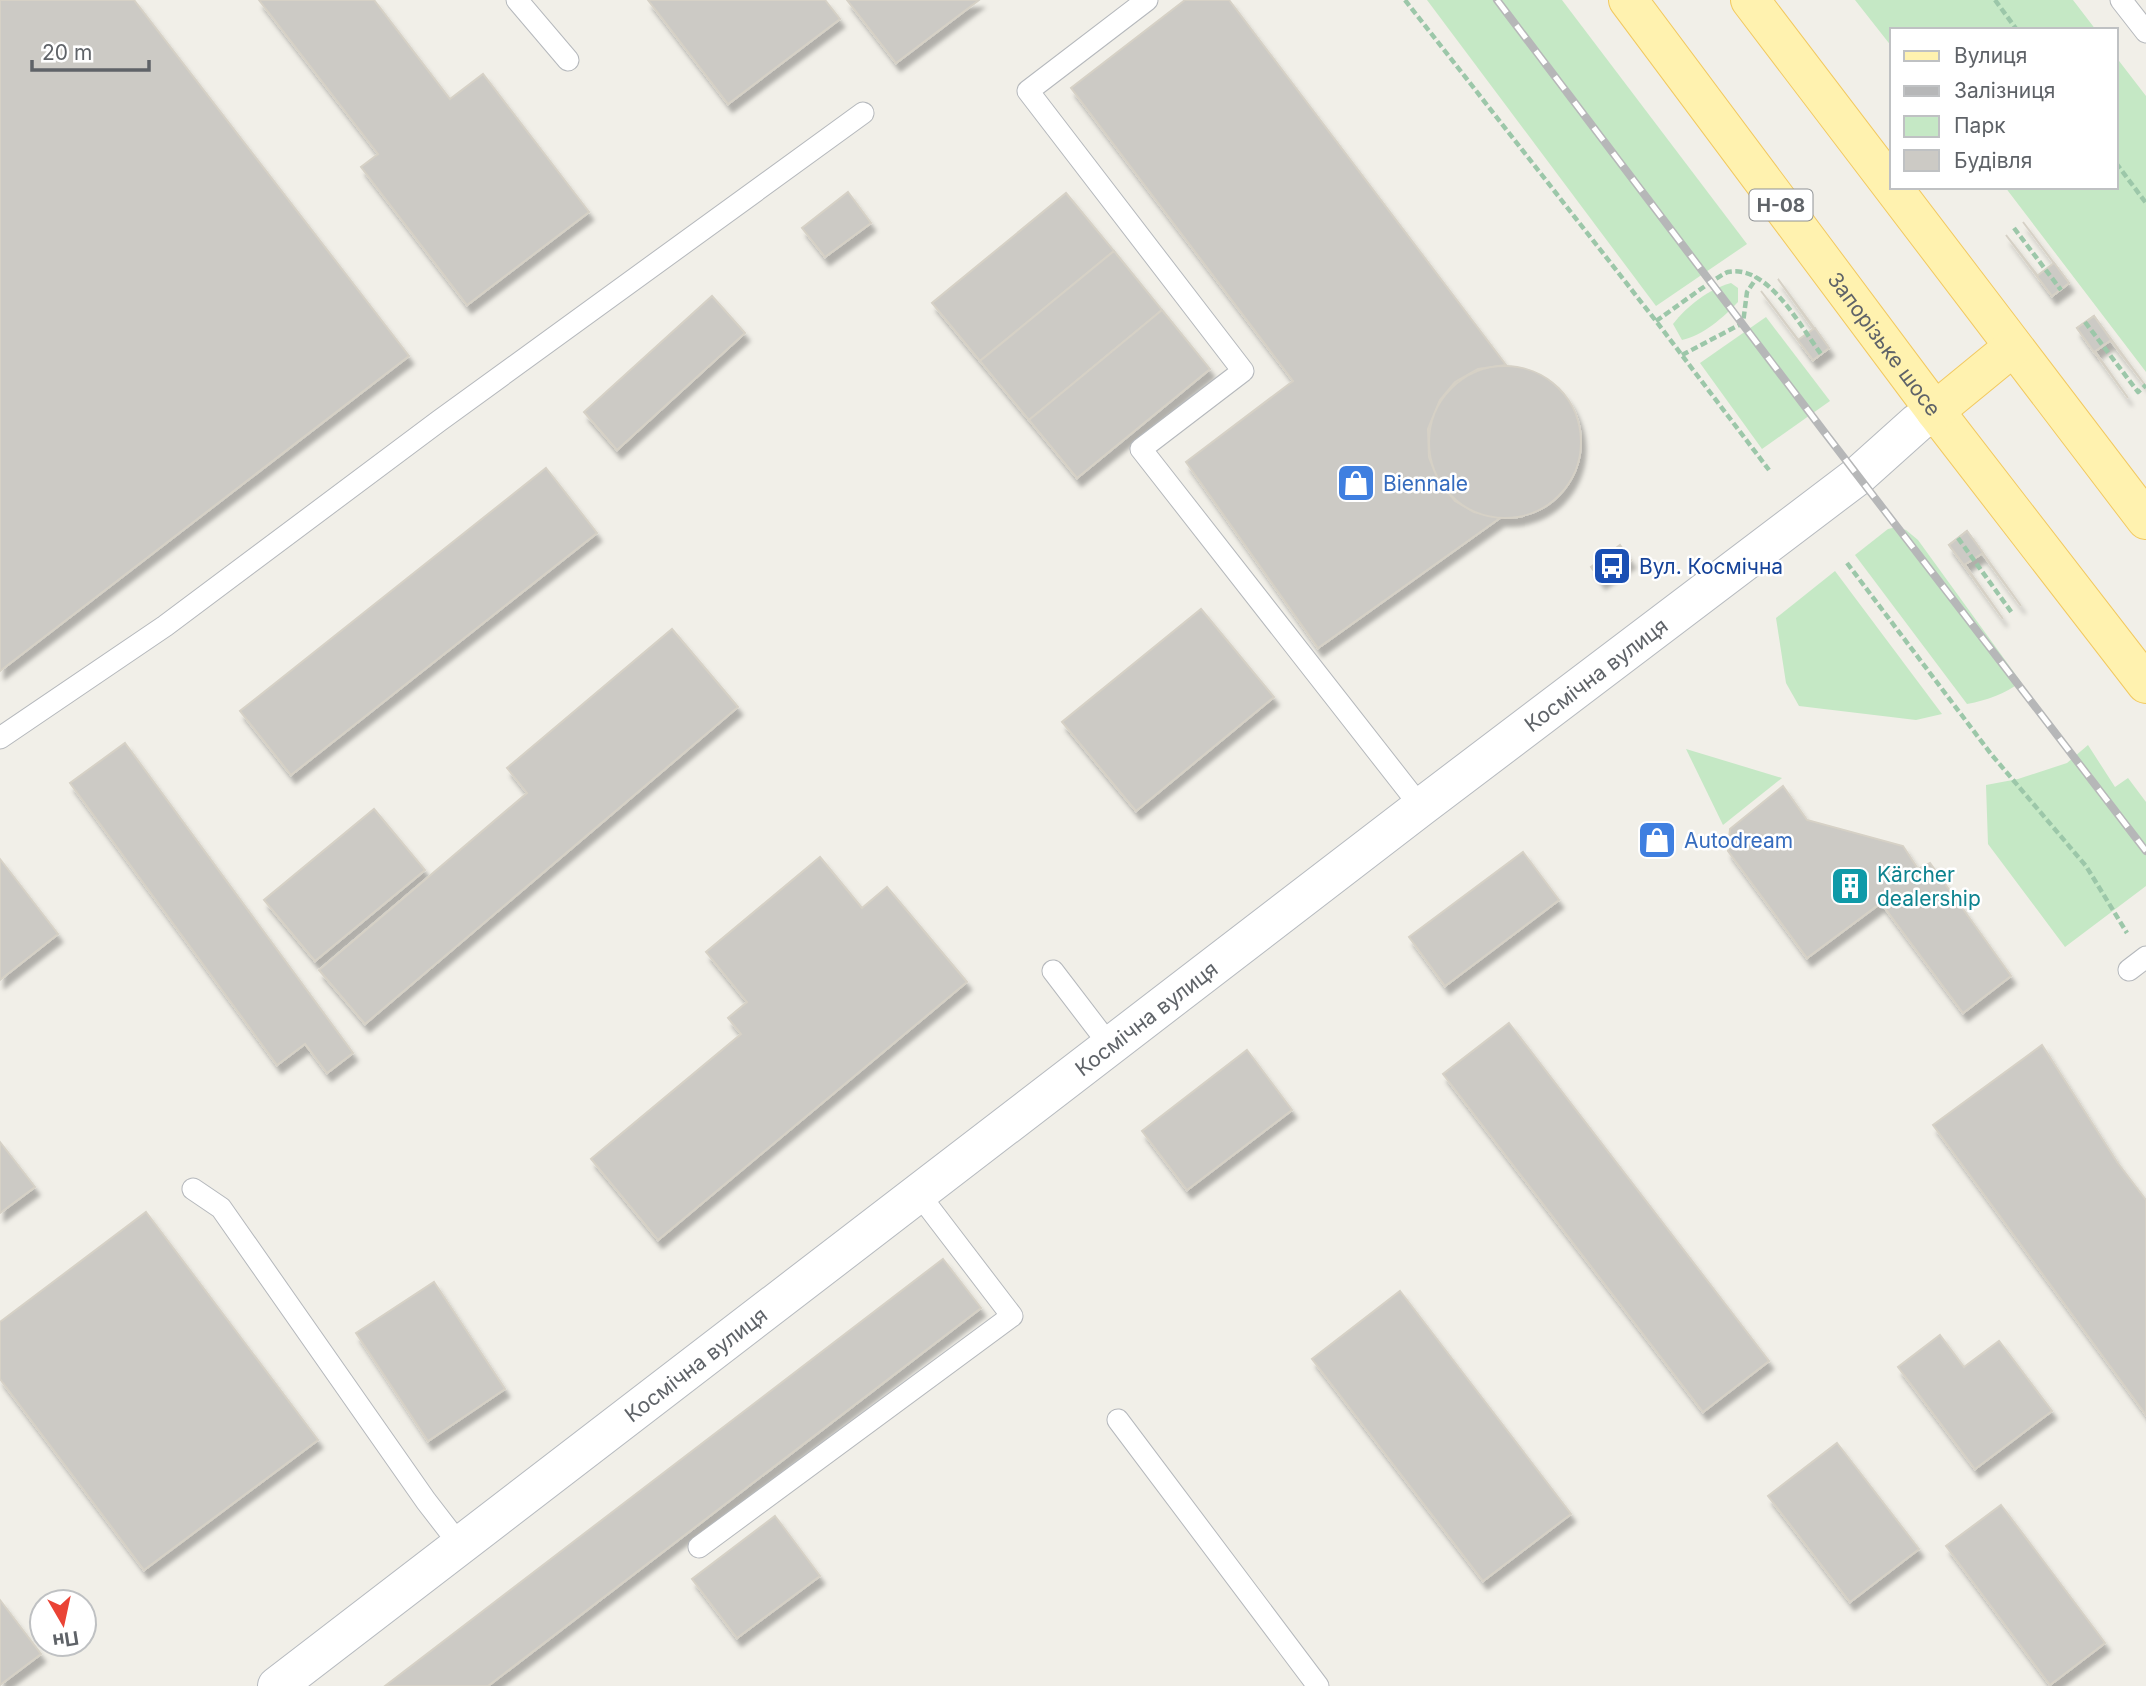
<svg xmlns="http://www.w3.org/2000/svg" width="2146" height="1686" font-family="Inter,sans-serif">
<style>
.green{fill:#c5e8c5}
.building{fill:#cccac5;stroke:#d6d1c6;stroke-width:2;filter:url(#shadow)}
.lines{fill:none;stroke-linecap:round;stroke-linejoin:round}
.service-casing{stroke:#b5b8bc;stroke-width:23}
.secondary-casing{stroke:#b6babf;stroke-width:40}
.primary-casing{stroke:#f2c960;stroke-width:40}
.path{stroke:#9cc7a9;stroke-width:4.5;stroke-dasharray:7 3.5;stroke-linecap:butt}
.service{stroke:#fff;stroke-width:21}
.secondary{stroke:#fff;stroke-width:38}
.primary{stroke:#fff2af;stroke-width:38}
.rail-casing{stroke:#b6b7b8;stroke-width:8}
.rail{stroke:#fff;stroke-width:5;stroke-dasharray:16;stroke-linecap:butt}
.labels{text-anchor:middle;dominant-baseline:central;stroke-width:5;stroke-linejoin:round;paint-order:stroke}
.shield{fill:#fff;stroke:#8f9295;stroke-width:2}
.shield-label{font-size:19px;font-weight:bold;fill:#5f6368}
.street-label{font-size:21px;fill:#5f6368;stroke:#fff}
.shop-label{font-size:21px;fill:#366cbe;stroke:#fff;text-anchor:start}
.transit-label{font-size:21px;fill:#164399;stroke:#fff;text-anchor:start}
.culture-label{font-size:21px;fill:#0d838f;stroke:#fff;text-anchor:start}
</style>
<defs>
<filter id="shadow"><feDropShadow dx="4.5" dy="8" stdDeviation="2" flood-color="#0004"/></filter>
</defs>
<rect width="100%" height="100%" fill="#f1efe8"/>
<g class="green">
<polygon points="1427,0 1562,0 1747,244 1656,306"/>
<polygon points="1855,0 2073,0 2096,30 1892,30 1892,47"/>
<polygon points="2116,57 2146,96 2146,372 2005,187 2116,187"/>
<path d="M1731,283L1738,288V302C1724,317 1702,336 1682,340L1673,324C1687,306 1709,289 1731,283Z"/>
<polygon points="1766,317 1830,401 1762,449 1700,363"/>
<path d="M1897,527L1906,530L1918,540L2021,682C2004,694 1988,700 1967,704L1855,555L1888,529Z"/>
<polygon points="1835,571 1942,714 1916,720 1799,706 1786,683 1776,618"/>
<polygon points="2088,745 2115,787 2128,778 2146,802 2146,886 2065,947 1988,844 1986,785 2018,779 2067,763"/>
<polygon points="1686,749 1782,778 1723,825"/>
</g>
<g class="building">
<polygon points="0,0 134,0 409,356 0,671"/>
<polygon points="259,0 374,0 450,99 483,74 589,212 467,305 361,167 378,154"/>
<polygon points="648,0 825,0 840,19 728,104"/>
<polygon points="847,0 979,0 896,63"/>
<polygon points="1185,0 1229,0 1506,365 1478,369 1455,382 1440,400 1428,429 1429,457 1438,480 1455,501 1474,512 1500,518 1318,648 1186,462 1293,381 1071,88"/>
<polygon points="848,192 871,223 825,257 802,228"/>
<polygon points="1066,193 1114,251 980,361 932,303"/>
<polygon points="2023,222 2069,283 2052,296 2006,235 2052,294 2068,282"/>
<polygon points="1114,251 1162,310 1029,420 980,361"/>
<polygon points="2054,263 2069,283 2052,296 2037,276"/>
<polygon points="1778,279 1829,348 1813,360 1761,291 1813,359 1827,348"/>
<polygon points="712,296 745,333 617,450 584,412"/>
<polygon points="1162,310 1210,369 1077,478 1029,420"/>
<polygon points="2094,316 2145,385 2093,318 2079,329 2128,398 2077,328"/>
<polygon points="2094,316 2111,340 2094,352 2077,328"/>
<polygon points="1815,328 1829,348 1813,360 1798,340"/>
<circle cx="1505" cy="442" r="76"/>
<polygon points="546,468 597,533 291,775 240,711"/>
<polygon points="1967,531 2021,606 1967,533 1951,545 2003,619 1949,545"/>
<polygon points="1967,531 1983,553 1964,565 1949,545"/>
<polygon points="1620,545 1631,560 1601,581 1591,567"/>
<polygon points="1201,609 1274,697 1136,811 1062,722"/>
<polygon points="672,629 738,707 365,1024 319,970 527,793 507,768"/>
<polygon points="125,743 353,1053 327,1073 305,1044 277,1065 70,783"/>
<polygon points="1783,786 1807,820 1903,846 1918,869 1930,863 2011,976 1963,1013 1881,903 1807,958 1728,851 1730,829"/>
<polygon points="374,809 425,870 315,961 264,900"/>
<polygon points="1523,852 1559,900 1445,986 1409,937"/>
<polygon points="820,857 862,908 887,887 967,982 658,1240 591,1159 741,1034 728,1018 747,1002 706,952"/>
<polygon points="0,859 58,934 0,980"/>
<polygon points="1509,1023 1769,1361 1703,1412 1443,1074"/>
<polygon points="2042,1045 2117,1162 2146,1200 2146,1415 1933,1125"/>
<polygon points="1247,1050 1292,1110 1187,1190 1142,1131"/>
<polygon points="0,1142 35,1187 0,1213"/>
<polygon points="146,1212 318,1440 144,1570 0,1379 0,1322"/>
<polygon points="943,1259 981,1308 488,1686 385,1686"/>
<polygon points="434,1282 505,1389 428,1441 356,1333"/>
<polygon points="1400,1291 1571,1514 1483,1581 1312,1359"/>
<polygon points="1940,1335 1964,1367 1999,1341 2052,1411 1975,1469 1898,1367"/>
<polygon points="1837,1443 1919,1549 1850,1602 1768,1496"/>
<polygon points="2001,1505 2105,1643 2050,1685 1946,1546"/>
<polygon points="775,1516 820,1576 737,1638 692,1579"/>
<polygon points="0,1600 41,1654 0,1685"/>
</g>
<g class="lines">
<defs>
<g id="service">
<polyline points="517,0 568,60"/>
<polyline points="1147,0 1028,91 1243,371 1141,449 1421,807"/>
<polyline points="2121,0 2146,32"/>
<polyline points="0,738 165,626 439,421 863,113"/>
<polyline points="2129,970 2146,957"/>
<polyline points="1053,971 1111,1047"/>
<polyline points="193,1189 221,1208 426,1501 460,1545"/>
<polyline points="1118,1420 1318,1686"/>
<polyline points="699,1547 1012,1316 918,1193"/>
</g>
<g id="secondary">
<path id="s1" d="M277,1686L1421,807L1859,475L1917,423L1935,411"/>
</g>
<g id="primary">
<path id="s2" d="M1628,0L1935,411L2146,684"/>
<polyline points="1750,0 2146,520"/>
<polyline points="1935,411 2013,347"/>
</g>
</defs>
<use href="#service" class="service-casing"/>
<use href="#secondary" class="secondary-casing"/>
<use href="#primary" class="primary-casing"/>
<g class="path">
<polyline points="1405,0 1656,321 1769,470"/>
<polyline points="1995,0 2017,30"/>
<polyline points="2116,163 2146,203"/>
<polyline points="2014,228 2061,290"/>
<path d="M1656,321C1668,313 1720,274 1728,272C1768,264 1800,326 1821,354"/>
<polyline points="2085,322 2138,392 2146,385"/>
<polyline points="1682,355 1743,323 1747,292 1757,277"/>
<polyline points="1958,538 2012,613"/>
<polyline points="1847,563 1991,754 2086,866 2127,933"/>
</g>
<use href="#service" class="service"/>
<use href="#secondary" class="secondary"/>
<use href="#primary" class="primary"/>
<defs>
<polyline id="rail" points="1497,0 1822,429 2146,851"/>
</defs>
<use href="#rail" class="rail-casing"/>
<use href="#rail" class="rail"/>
</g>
<defs>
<symbol id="shop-square" viewBox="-11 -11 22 22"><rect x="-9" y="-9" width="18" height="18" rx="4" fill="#3f7fe0" stroke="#fff"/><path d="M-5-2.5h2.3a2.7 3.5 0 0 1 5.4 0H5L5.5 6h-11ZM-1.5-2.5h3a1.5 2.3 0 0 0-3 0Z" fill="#fff"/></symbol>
<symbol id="bus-square" viewBox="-11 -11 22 22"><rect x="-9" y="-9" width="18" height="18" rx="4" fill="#1a4fb4" stroke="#fff"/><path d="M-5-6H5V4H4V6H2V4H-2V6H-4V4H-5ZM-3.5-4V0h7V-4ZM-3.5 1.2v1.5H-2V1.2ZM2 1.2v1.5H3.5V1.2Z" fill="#fff"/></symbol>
<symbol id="building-square" viewBox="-11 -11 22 22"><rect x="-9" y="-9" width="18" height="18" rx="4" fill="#0f9aa8" stroke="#fff"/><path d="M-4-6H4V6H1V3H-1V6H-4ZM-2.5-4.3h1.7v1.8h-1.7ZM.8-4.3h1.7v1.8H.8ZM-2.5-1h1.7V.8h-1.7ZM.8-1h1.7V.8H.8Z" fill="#fff"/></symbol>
</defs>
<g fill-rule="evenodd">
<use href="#shop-square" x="1334" y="461" width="44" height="44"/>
<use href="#bus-square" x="1590" y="544" width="44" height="44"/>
<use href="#shop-square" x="1635" y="818" width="44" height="44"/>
<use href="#building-square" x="1828" y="864" width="44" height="44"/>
</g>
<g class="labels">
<rect class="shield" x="1749.5" y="189.5" width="63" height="31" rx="5"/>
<g class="shield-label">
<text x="1781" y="205">Н-08</text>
</g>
<g class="street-label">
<text stroke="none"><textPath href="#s2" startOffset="429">Запорізьке шосе</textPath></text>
<text stroke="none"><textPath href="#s1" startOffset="1662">Космічна вулиця</textPath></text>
<text stroke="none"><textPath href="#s1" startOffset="1096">Космічна вулиця</textPath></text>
<text stroke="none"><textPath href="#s1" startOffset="528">Космічна вулиця</textPath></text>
</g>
<g class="shop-label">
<text x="1383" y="483">Biennale</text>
<text x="1684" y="840">Autodream</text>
</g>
<g class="transit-label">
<text x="1639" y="566">Вул. Космічна</text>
</g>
<g class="culture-label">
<text x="1877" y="874">Kärcher<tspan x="1877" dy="24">dealership</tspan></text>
</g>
</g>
<rect x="1890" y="28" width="228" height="161" fill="#ffffff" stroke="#bfc1c3" stroke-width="2"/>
<rect x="1904" y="51" width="35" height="10" fill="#fff2af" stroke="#bfc1c3" stroke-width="2"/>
<text x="1954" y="63" font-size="21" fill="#5f6368">Вулиця</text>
<rect x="1904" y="86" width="35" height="10" fill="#b6b7b8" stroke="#bfc1c3" stroke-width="2"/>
<text x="1954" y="98" font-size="21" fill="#5f6368">Залізниця</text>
<rect x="1904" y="116" width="35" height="21" fill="#c5e8c5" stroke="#bfc1c3" stroke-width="2"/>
<text x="1954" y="133" font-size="21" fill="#5f6368">Парк</text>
<rect x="1904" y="150" width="35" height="21" fill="#cccac5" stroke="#bfc1c3" stroke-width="2"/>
<text x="1954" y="168" font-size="21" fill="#5f6368">Будівля</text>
<g transform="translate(63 1623) rotate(171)"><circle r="33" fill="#ffffff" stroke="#bfc1c3" stroke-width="2"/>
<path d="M0-5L12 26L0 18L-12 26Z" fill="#ea4335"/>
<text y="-10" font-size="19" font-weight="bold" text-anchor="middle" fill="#5f6368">Пн</text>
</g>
<path d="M32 60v10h117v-10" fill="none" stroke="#5f6368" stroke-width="3.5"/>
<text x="42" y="60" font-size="21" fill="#5f6368" stroke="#ffffff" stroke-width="5" paint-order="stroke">20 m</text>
</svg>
